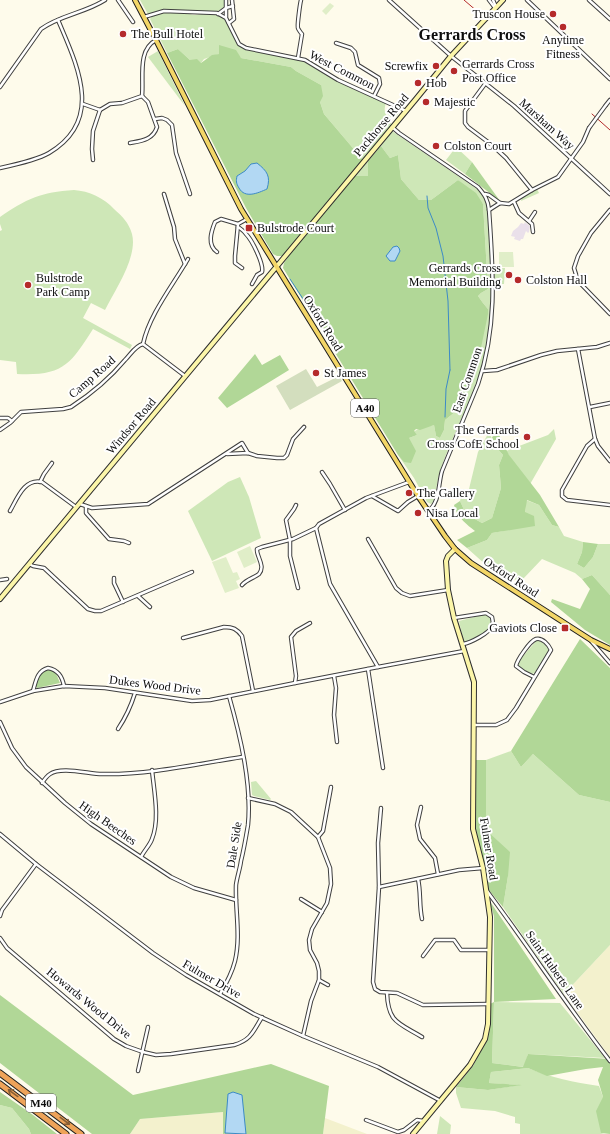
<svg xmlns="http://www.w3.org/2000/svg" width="610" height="1134" font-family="Georgia,serif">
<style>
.industrial{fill:#eae0ea}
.farmland{fill:#f3f1cd}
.green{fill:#cee7b7}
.forest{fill:#b1d797;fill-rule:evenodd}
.cemetery{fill:#d3debe}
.pitch{fill:#e0eec8}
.water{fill:#b2d8f3;stroke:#3c8ac7}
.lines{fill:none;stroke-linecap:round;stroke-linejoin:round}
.stream{stroke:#3c8ac7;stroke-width:1}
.street-casing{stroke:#3f3f3f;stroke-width:4.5}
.secondary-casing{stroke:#2e2e2e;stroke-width:6}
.primary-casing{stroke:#1d1d1d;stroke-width:6}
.highway-casing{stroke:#1d1d1d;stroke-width:7}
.street{stroke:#fff;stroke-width:2.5}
.secondary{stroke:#fcf6a9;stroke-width:4}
.primary{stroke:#f3d667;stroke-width:4}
.highway{stroke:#eea359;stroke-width:5}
.rail{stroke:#b52a2b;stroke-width:1}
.street-bridge-casing{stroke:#3f3f3f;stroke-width:4.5;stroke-linecap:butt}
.street-bridge{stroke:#fff;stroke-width:2.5}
.oneway{stroke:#885f36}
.poi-dot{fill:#b52a2b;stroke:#fff;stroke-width:1.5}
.labels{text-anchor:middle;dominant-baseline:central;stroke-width:4;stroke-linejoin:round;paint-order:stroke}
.shield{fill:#fff;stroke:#555;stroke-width:1}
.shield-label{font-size:11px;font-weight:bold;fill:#0c0c0c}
.poi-label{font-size:12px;fill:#0c0c0c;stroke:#fff;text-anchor:start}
.street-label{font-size:12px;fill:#0c0c0c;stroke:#fff}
.district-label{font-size:16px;font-weight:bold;fill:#0c0c0c;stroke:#fff}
</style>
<rect width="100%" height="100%" fill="#fefbeb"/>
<polygon class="industrial" points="525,222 530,226 529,232 528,233 526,231 523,239 521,239 520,241 514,239 515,237 511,236 513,231 518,227 521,223 524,224"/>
<g class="farmland">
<polygon points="610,945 610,1057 564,994"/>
<polygon points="223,1112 223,1134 130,1134 140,1119"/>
<polygon points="325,1118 367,1134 323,1134"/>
</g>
<g class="green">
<polygon points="140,0 224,0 224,7 217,12 165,10 148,14"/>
<path d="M164,12C171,12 180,11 186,13C189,13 191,15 195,15C206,13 222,12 229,24C234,33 235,43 245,50L287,56L304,61L353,89L386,103C381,118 392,115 391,126L363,160L324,114L320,102L321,85L296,71L291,67L241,58L219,46V54L204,59L201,63L190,60L178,49L167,53L150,19L153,15Z"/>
<polygon points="158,51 185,106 148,57"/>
<circle cx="393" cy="112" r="5.5"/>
<path d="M392,131L477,189L483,195L488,209C491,262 498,318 481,369C470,404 452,436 440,471C437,481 436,491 434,501L431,504L427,502L414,478L398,455L404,461L409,438L417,435L413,432C417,429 429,426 434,425L436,436L440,438L444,430L445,420L460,408L472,382L488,309C486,307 480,299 478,296L481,293L488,289L483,204L458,180L431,200H419L401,179L398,155L390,158L381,146Z"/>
<polygon points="456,147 472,162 465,174 446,160"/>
<polygon points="368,161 368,176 355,176"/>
<polygon points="537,189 539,193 521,201 522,197"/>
<path d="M74,190C89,191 104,198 114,209C122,216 129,223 132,234C138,257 115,290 105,310L91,303L83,318L132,345L130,349L93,329C70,365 63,376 17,374L16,362L0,360V231L2,230L0,224V217C26,199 41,192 74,190Z"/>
<polygon points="494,268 505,268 504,284 495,284"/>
<polygon points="554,429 556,439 529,486 506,451 548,435"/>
<polygon points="489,432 495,446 503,455 499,465 501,488 492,518 482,523 466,514 460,501 463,489 469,489 478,452"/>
<polygon points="240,477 249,497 261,538 212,561 188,511 228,482"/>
<polygon points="526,500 539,505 552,525 559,527 564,536 583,542 582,552 577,564 584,568 593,557 598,544 610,544 610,595 592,575 582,579 575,573 542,559 523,579 511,580 486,565 467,548 487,540 492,533 503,531 525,513"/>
<path d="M486,614C490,616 491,617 491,622C492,632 475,637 467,642L463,640L459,621Z"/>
<polygon points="537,640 540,640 549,646 549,650 535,673 531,674 519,667 518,662"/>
<polygon points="511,751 521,767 533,754 579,795 610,802 610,945 564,994 503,907 508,876 486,830 486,760"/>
<polygon points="256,781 271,799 270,800 254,796 252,795 251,782"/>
<polygon points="494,1002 560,1003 605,1058 528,1054 524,1067 492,1063"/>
<path d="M528,1068C552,1078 573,1082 599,1086L603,1097L601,1133L604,1134H520V1124L515,1123V1117L495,1111L461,1108L456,1093V1087L488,1090L519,1085L489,1083L491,1072Z"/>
<polygon points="0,1105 12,1108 29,1129 31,1134 0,1134"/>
<polygon points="440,1116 451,1125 450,1134 437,1134"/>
</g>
<g class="forest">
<path d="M219,45L236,50L241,58L291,67L296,71L321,85L323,96L320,102L324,114L363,160L283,256H277L273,254L246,208L167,53L178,49L190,60L197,59L201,63L212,55L219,54ZM257,164C268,172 268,175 267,189L255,193L246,194L237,176Z"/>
<path d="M381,146L390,158L398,155L401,179L419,200H431L458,180L476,193L483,204L488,289L481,293L478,296C480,299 486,307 488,309V314L477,367L472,382L460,408L445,420L444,430L440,438L436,436L434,425L420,430L416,429L414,431L417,435L409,438L416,451L411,463L404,462L398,455L283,268L284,263L291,253L355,176H368V161Z"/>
<polygon points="472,162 500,201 465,174"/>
<polygon points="255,354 262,365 280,355 289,370 227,408 218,398"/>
<path d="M498,433L509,455L540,495L559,527L552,525L539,505L527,500L525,512L534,516L535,526L492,533L487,540L467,548L457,540L475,531C466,524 457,517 454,505L460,501L466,514L482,523L492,518L501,488L499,465L503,455L495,446L492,437Z"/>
<polygon points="583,542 598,544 593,557 584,568 577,564 582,552"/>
<polygon points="592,575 610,595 610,645 585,630 551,602 552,599 580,609 590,589 582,579"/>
<polygon points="580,639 610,668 610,802 579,795 533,754 521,767 511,751"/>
<path d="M49,669L55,671L60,683L37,688L35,685C38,677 40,671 49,669Z"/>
<polygon points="476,760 486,760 486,830 510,852 508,876 503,907 488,889 475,827"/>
<polygon points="489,900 556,999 494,1002 492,1063 523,1067 528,1054 610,1059 610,1134 601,1133 596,1111 603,1097 598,1080 603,1067 586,1069 547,1076 528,1068 491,1072 489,1083 522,1085 488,1090 456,1087 473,1066 486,1041 490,1004 494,1002 494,916"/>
<polygon points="0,995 133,1095 271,1064 329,1086 323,1134 223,1134 223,1112 140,1119 130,1134 92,1134 0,1063"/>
<polygon points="0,1092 33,1115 57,1134 31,1134 29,1129 12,1108 0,1105"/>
</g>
<polygon class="cemetery" points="306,369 317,387 339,376 342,381 290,410 276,386"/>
<g class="pitch">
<polygon points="330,3 334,6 326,15 322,11"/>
<polygon points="499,252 513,252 514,267 499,267"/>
<polygon points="250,546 257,562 244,568 237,552"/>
<polygon points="226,557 233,573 237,572 240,579 236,581 239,588 225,593 212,562"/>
</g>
<g class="water">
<path d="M257,163C267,171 271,176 267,189C258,193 245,199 239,188C236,183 236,181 237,176L245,171L251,164Z"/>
<polygon points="397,246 399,248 400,251 395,261 390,261 386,256 393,247"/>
<polygon points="233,1092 242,1095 246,1134 225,1133 228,1094"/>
</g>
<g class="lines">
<g class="stream">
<polyline points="427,196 428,208 436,228 443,256 448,301 450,370"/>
<polyline points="290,279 309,308"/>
<polyline points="445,417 446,389 450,370"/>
</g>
<defs>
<g id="street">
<polyline points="118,0 133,22"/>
<polyline points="389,0 451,56 514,106 610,194"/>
<polyline points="489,0 495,8"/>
<polyline points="493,0 496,7"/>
<polyline points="527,0 610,79"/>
<polyline points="589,0 610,19"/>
<polyline points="218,14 226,8 226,0"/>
<polyline points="144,17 164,11 217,13 226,18 239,44 246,48 305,60 338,80 406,111"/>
<polyline points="226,17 226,8 233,6"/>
<polyline points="229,23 234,19 232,0"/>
<polyline points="336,43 351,48 355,52 358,65 379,78 380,84 374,96"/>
<path d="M298,58L302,34C301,33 298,29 298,28C297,26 300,4 301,0"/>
<polyline points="485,84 465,111 465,123 468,127 492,145 506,158 532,190"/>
<path d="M0,87L41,29C60,15 85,13 105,0"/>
<polyline points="83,104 100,110"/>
<polyline points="606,105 610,100"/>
<path d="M100,110L110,104L122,103L142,96C144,78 137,50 156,40"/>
<polyline points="155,119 162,118 167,120 172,125 176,153 190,194"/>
<path d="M392,127L399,133L478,187C485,195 488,200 489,210C493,270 498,326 478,384L442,471C438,484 440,503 428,511"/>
<path d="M130,143C141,141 153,140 157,127L148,102L142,96"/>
<polyline points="93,160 92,149 93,131 100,110"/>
<path d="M0,168C14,165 37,160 49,153C105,120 77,65 58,20"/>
<polyline points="164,194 174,227 175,239 185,264"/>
<polyline points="485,194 489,195 500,203"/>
<polyline points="514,202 519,213 532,224 533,232"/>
<polyline points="489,210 500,203 509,204 532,190 558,177 583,142 589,128"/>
<polyline points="610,210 591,233 578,256 574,268 578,281 610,314"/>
<polyline points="529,221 535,212"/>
<path d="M238,227C241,229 244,231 246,234C252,240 264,264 262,272L257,275L252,284"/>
<path d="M217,252C207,245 211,232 215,222L221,219L238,224"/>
<polyline points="242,268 235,263 235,256 238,224 247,219"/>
<path d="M143,344C149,315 173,285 188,259"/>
<polyline points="578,349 595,439 598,446 610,461"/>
<polyline points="483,371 497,370 541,355 557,351 597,347 610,343"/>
<polyline points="590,407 610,403"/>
<polyline points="0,418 8,418 12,421"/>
<path d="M0,430L10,423L21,412L63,409L71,407C91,394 110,378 125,360C131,354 135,346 143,344L185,376"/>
<polyline points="595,439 587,446 562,490 562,496 567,500 610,505"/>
<polyline points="227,454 248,453 257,456 277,458 284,458 287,455 293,439 304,427"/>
<polyline points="322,472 330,484 345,510"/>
<polyline points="40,482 44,474 52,463"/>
<polyline points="409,482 366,498 319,524 316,528 330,584 378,667 464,651"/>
<polyline points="372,496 398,511 408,502 418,496"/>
<polyline points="80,504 92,508 148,504 242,443 248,453"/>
<polyline points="296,505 294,509 286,520 290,540 290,556 298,588"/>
<polyline points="86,506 86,513 109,539 124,541 129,543"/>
<path d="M10,511C17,499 24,478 42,482L76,507"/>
<polyline points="368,539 396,588 402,593 410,596 448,590"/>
<polyline points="29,564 33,566 44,568 88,609 95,611 101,611 192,572"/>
<polyline points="114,578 114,583 123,602"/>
<polyline points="0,580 7,579"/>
<path d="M242,585C247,579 254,578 259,574C266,566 256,556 257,549L262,547L293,539L316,528"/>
<polyline points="138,596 150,607"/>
<path d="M454,618L486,613L492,617C493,620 493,623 492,626C490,633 470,643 463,644"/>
<path d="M183,638L224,627C233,627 237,629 242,636L253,691"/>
<polyline points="591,641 610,663"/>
<polyline points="368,669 383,768"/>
<polyline points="334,676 336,688 334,715 337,742"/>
<polyline points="295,683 296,676 291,637 296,631 310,623"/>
<path d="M33,691C36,681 37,671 48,668C58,670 62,676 64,686"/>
<polyline points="0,702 33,691 64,686 105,688 192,701 210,700 295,683 378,667"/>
<polyline points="0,722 12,748 26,767 65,803 91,824 171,877 194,888 236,900"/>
<path d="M474,725H496L507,720L516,708L551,650C549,645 542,637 536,639C530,641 517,660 516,666L524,672L534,677"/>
<path d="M118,729C126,717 131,706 135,693"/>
<path d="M42,783C44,780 47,776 50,774C61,766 89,774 102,774C148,775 197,764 242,757"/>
<polyline points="248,798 275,804 291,812 318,837 330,868 331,884 327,903 312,929 309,940 310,950 317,963 319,971 319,980 311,1001 303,1036"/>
<polyline points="421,807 417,825 420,839 435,858 438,874"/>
<polyline points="381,808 378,843 379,887 373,982 375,989 380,992 397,993 423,1005 488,1004"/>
<polyline points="0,834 36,864 153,953 186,975 254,1014 303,1036 378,1067 439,1100"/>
<polyline points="318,837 323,831 331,787"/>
<path d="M141,857C144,851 150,845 152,839C160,819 154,791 152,770"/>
<path d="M418,879C421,892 419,905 422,919"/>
<polyline points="379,887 459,870 483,868"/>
<path d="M487,891C529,947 567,1006 610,1061"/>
<polyline points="301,899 322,912"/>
<polyline points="0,916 2,910 36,864"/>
<path d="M0,938L7,948L114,1039L126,1046L143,1052L156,1055L171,1054L234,1045C251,1040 253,1032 262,1017"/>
<polyline points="423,956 435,940 454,940 461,950 489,950"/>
<polyline points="319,980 328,985"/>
<path d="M387,993C388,1023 399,1023 422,1037"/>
<path d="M220,994C226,984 232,973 235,961C241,936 235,910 236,885C237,877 240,869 241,861C244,849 246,837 248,825C252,784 240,735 229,696"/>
<polyline points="138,1071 148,1027"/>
<polyline points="366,1120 398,1132 404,1130 417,1120 423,1121"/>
</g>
<g id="secondary">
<polyline points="0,599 416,99 451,56 503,0"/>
<polyline points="413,1134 470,1065 485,1039 488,1024 490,917 483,868 473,829 474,682 454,618 448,590 446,561 448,556 455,549"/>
</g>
<polyline id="primary" points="135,0 156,40 241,209 418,496 445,536 455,549 471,563 591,640 610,649"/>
<g id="highway">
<polyline points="0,1073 81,1134"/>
<polyline points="0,1084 66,1134"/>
</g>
</defs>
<use href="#street" class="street-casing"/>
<use href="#secondary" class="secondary-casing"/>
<use href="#primary" class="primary-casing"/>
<use href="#highway" class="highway-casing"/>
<use href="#street" class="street"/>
<use href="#secondary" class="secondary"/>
<use href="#primary" class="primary"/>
<use href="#highway" class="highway"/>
<g class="rail">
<polyline points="464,0 478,12"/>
<polyline points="592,114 610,130"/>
</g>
<defs>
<polyline id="street-bridge" points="589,128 606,105"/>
</defs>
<use href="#street-bridge" class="street-bridge-casing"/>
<use href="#street-bridge" class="street-bridge"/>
</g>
<defs><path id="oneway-shaft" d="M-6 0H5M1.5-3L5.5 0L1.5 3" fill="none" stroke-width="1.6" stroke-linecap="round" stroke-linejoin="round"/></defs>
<g class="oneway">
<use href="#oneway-shaft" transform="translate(13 1093) rotate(-144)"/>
<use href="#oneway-shaft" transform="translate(65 1121) rotate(37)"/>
</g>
<g class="poi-dot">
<circle cx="553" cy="14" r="4"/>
<circle cx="563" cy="27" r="4"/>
<circle cx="123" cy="34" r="4"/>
<circle cx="436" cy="66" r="4"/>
<circle cx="454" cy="71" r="4"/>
<circle cx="418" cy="83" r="4"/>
<circle cx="426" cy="102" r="4"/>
<circle cx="436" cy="146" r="4"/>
<rect x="245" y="224" width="8" height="8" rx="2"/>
<circle cx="509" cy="275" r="4"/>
<circle cx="518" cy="280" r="4"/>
<circle cx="28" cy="285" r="4"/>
<circle cx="316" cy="373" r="4"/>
<circle cx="527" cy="437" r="4"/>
<circle cx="409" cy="493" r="4"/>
<circle cx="418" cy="513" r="4"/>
<rect x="561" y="624" width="8" height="8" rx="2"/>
</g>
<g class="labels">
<g class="shield">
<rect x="351" y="399" width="28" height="18" rx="3"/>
<rect x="26" y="1094" width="30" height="18" rx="3"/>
</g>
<g class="shield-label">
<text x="365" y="408">A40</text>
<text x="41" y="1103">M40</text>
</g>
<g class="poi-label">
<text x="545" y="14" text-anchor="end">Truscon House</text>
<text x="131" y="34">The Bull Hotel</text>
<text x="563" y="40" text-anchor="middle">Anytime<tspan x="563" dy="14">Fitness</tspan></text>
<text x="462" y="64">Gerrards Cross<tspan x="462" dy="14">Post Office</tspan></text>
<text x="428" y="66" text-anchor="end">Screwfix</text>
<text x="426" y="83">Hob</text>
<text x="434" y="102">Majestic</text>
<text x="444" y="146">Colston Court</text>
<text x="257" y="228">Bulstrode Court</text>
<text x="501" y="268" text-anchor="end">Gerrards Cross<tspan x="501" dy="14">Memorial Building</tspan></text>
<text x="36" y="278">Bulstrode<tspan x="36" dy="14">Park Camp</tspan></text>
<text x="526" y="280">Colston Hall</text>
<text x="324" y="373">St James</text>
<text x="519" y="430" text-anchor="end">The Gerrards<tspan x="519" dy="14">Cross CofE School</tspan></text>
<text x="417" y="493">The Gallery</text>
<text x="426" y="513">Nisa Local</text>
<text x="557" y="628" text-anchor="end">Gaviots Close</text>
</g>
<g class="street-label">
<text transform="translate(342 70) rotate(27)">West Common</text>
<text transform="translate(547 124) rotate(42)">Marsham Way</text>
<text transform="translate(381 125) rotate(-50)">Packhorse Road</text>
<text transform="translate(323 323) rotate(58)">Oxford Road</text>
<text transform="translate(92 377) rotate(-41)">Camp Road</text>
<text transform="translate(467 380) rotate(-71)">East Common</text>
<text transform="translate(131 426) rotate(-50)">Windsor Road</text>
<text transform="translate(511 577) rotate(33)">Oxford Road</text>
<text transform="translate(155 685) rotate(7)">Dukes Wood Drive</text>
<text transform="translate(108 823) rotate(35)">High Beeches</text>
<text transform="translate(234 845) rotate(-81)">Dale Side</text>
<text transform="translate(489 849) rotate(81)">Fulmer Road</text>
<text transform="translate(555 970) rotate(55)">Saint Huberts Lane</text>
<text transform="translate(212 979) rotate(30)">Fulmer Drive</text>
<text transform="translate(89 1003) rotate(39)">Howards Wood Drive</text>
</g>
<g class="district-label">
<text x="472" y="34">Gerrards Cross</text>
</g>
</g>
</svg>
